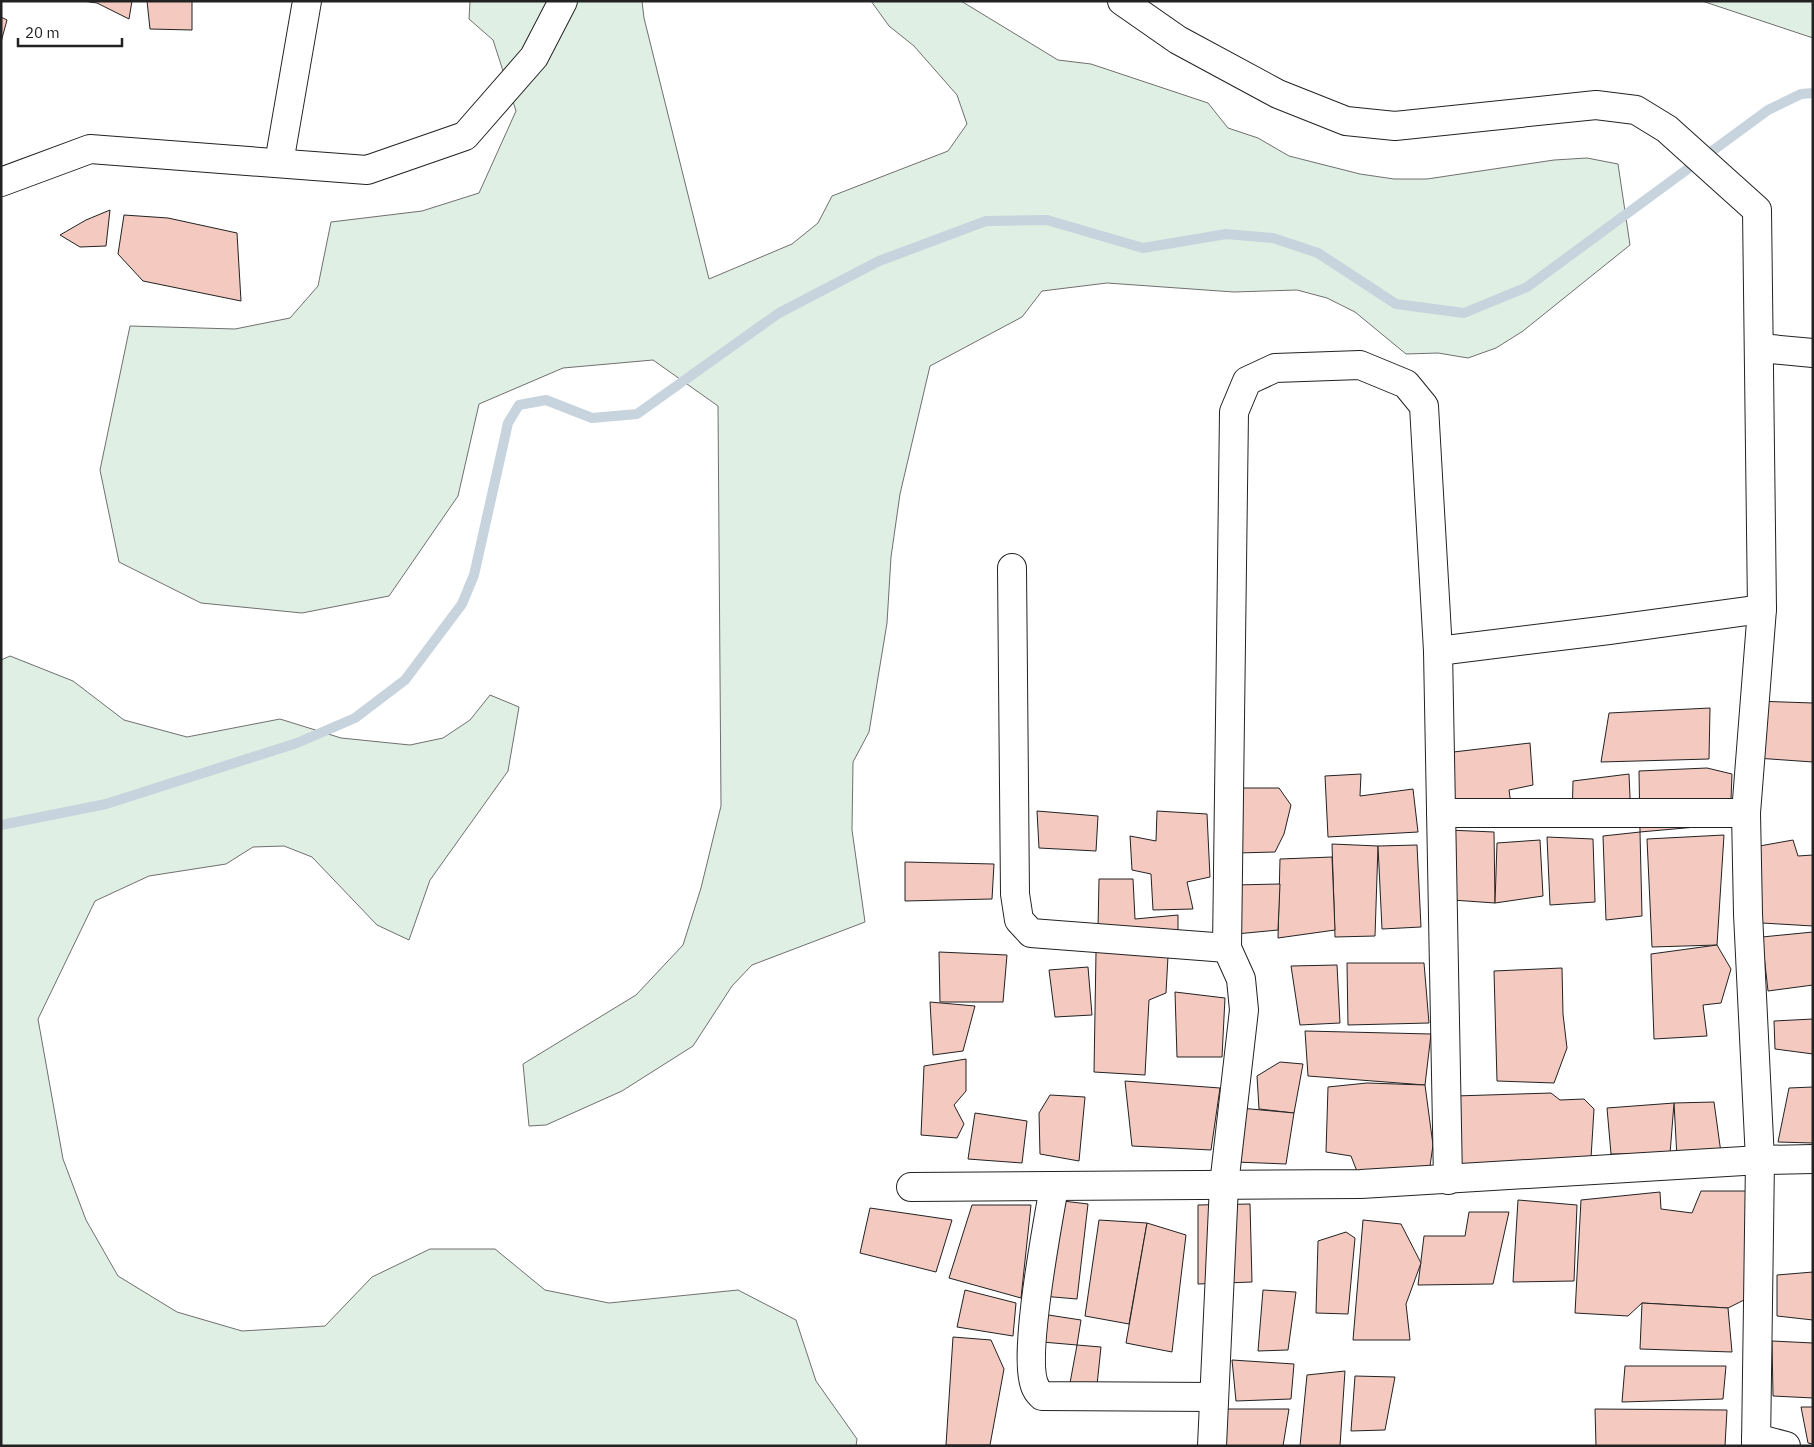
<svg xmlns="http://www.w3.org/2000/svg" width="1814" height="1447" font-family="'IBM Plex Sans',sans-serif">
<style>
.green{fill:#e0efe3;stroke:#6f6f6f}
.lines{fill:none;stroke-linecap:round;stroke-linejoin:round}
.stream{stroke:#c7d3dd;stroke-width:10}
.building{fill:#f3c9c0;stroke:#222}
.minor-casing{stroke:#222;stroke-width:30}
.tertiary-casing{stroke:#222;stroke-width:30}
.minor{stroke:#fff;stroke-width:28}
.tertiary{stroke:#fff;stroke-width:28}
</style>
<rect width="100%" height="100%" fill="#fff"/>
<g class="green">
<polygon points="470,1 642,1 644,18 709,279 792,244 818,223 832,196 948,151 967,124 957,95 914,46 889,26 871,1 961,1 1058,60 1091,64 1208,103 1228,128 1258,138 1289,156 1360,174 1394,179 1427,179 1554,160 1587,158 1618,164 1630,245 1523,331 1496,348 1468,358 1438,353 1406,354 1355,312 1327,298 1297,290 1234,292 1107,283 1042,291 1022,317 930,366 900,494 891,557 887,623 869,732 853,762 852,830 865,922 752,965 732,986 693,1046 622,1091 546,1125 529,1126 523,1064 636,995 683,945 701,888 721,806 718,406 653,360 563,368 479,404 458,496 389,596 302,613 201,603 119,562 100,470 130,326 235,329 290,318 318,286 331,222 422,211 479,193 516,111 493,40 469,19"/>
<polygon points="1702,1 1813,1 1813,38"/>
<polygon points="10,656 73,681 124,720 187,737 280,719 341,738 410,745 443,738 470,720 490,695 519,707 508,771 430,880 409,940 377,925 312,857 284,846 253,847 226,864 149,876 95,901 38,1019 63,1159 86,1220 118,1276 177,1312 242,1331 325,1326 372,1277 430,1249 495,1249 545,1290 609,1303 738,1290 796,1320 816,1381 857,1439 856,1446 1,1446 1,660"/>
</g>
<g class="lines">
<polyline class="stream" points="1,825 106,804 297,743 355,718 405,680 462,604 474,575 508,423 519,405 546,400 592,418 637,414 779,313 879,261 986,221 1047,220 1143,248 1226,234 1273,238 1318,253 1396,304 1464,313 1527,287 1768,110 1801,94 1813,93"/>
</g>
<g class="building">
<polygon points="83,1 132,1 129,19 97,3"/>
<polygon points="147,1 192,1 192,30 150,29"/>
<polygon points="1,17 7,20 1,42"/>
<polygon points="110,210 106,246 80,247 60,235 86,220"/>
<polygon points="124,215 168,218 237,233 241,301 143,281 118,254"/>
<polygon points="1754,701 1813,703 1813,762 1756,758"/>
<polygon points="1710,708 1709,759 1601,762 1609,713"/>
<polygon points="1530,743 1533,785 1509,790 1514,827 1452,824 1445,753"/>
<polygon points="1707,768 1732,774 1730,824 1640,832 1639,771"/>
<polygon points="1361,774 1360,796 1413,789 1418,832 1328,837 1325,776"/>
<polygon points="1629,774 1631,819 1572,821 1573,781"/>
<polygon points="1234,788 1279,788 1291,805 1284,834 1275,852 1237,853"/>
<polygon points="1037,811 1098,816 1096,851 1039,848"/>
<polygon points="1157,811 1207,814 1210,877 1187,882 1193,909 1153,910 1151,874 1132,870 1130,836 1156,841"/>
<polygon points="1448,830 1494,832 1495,903 1452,900"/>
<polygon points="1640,832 1642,916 1606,920 1603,836"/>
<polygon points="1724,835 1717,945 1652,947 1647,839"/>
<polygon points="1547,837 1593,839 1595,902 1550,905"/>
<polygon points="1540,840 1543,896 1495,903 1497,843"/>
<polygon points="1793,840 1798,856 1813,855 1813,926 1762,923 1754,847"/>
<polygon points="1332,844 1378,846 1375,936 1335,937"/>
<polygon points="1417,845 1421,927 1382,929 1378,846"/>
<polygon points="1332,857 1335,930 1278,938 1280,859"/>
<polygon points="905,862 994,864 992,899 905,901"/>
<polygon points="1099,879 1133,879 1135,919 1178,915 1178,935 1098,929"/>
<polygon points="1280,884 1278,930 1236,934 1234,885"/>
<polygon points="1813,932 1813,985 1768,991 1762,937"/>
<polygon points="1717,945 1731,969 1721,1003 1703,1005 1707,1036 1654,1039 1651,954"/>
<polygon points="939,952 1007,955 1003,1002 940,1002"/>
<polygon points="1096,952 1168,956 1166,993 1149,1000 1145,1075 1094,1072"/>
<polygon points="1347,963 1424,963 1429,1023 1348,1025"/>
<polygon points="1337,965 1340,1023 1300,1025 1291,966"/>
<polygon points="1088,967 1092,1015 1055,1017 1049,970"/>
<polygon points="1562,968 1563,1014 1567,1048 1554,1083 1497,1081 1494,971"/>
<polygon points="1175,992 1225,998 1222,1057 1177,1057"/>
<polygon points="930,1002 975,1006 963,1051 933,1055"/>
<polygon points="1813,1019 1813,1054 1775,1049 1774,1021"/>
<polygon points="1305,1031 1431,1034 1425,1085 1308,1076"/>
<polygon points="966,1059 966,1091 954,1105 964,1124 957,1138 921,1135 924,1066"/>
<polygon points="1280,1062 1303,1064 1294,1113 1259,1109 1257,1076"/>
<polygon points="1125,1081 1220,1088 1211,1150 1132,1146"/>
<polygon points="1367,1083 1425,1085 1433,1145 1429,1173 1358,1174 1351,1156 1326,1152 1328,1087"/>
<polygon points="1813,1087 1813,1143 1778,1142 1789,1088"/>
<polygon points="1551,1093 1560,1100 1584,1099 1594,1109 1591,1158 1455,1170 1455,1096"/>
<polygon points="1050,1095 1085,1097 1079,1161 1040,1154 1039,1113"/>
<polygon points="1714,1102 1721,1153 1677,1158 1674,1103"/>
<polygon points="1674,1103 1670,1154 1611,1154 1607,1108"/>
<polygon points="1240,1108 1294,1113 1286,1164 1236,1162"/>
<polygon points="975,1113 1027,1121 1022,1163 968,1159"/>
<polygon points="1701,1191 1751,1191 1746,1299 1728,1308 1642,1303 1628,1316 1575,1313 1581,1200 1660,1192 1661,1209 1692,1213"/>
<polygon points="1038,1198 1088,1204 1077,1299 1030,1295"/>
<polygon points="1518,1200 1577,1205 1574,1281 1513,1282"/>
<polygon points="1250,1204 1252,1282 1198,1284 1198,1205"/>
<polygon points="972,1205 1031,1205 1021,1298 949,1278"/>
<polygon points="870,1208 952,1220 936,1272 860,1253"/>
<polygon points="1469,1212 1509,1212 1493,1284 1418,1285 1424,1236 1465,1236"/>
<polygon points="1099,1220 1147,1223 1129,1324 1085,1316"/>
<polygon points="1363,1220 1401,1224 1421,1263 1406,1304 1410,1340 1353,1340"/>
<polygon points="1147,1223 1186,1235 1172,1352 1126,1343"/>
<polygon points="1346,1232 1355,1238 1348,1314 1316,1313 1318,1241"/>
<polygon points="1813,1272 1813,1320 1777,1316 1777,1275"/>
<polygon points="965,1290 1016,1303 1013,1336 957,1327"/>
<polygon points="1263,1290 1296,1292 1288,1350 1258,1351"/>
<polygon points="1642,1303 1728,1308 1732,1352 1640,1349"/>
<polygon points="1042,1314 1081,1320 1077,1345 1042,1342"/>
<polygon points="953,1337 991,1340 1004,1369 990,1445 946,1445"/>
<polygon points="1772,1341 1813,1343 1813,1398 1773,1396"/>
<polygon points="1077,1345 1101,1347 1097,1385 1070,1383"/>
<polygon points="1232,1360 1294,1364 1291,1399 1236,1401"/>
<polygon points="1625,1366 1726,1366 1723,1399 1622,1402"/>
<polygon points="1345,1371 1340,1446 1300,1446 1307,1375"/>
<polygon points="1355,1376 1395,1377 1385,1430 1351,1431"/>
<polygon points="1801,1407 1813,1407 1813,1444 1808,1443"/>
<polygon points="1223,1409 1289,1409 1283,1446 1225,1446"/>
<polygon points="1595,1409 1727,1410 1725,1446 1596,1446"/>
</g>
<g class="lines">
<defs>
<g id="minor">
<polyline points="279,163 307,1"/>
<polyline points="1,182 90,149 367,170 465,136 534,57 563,1"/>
<polyline points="1760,348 1813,353"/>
<polyline points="1012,568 1015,894 1019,920 1031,933 1227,948"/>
<polyline points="1438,651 1609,630 1762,609"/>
<polyline points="1441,813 1746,813"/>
<polyline points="911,1187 1361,1184 1760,1160 1756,1446"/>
<path d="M1054,1187C1048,1222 1020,1366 1037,1390C1038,1392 1040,1394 1042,1396L1214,1397"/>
<polyline points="1756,1438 1786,1446"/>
<polyline points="1212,1446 1224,1185 1244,1010 1241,979 1227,948 1234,412 1247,381 1275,368 1360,365 1406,384 1424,406 1438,651 1448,1180"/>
</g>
<polyline id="tertiary" points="1122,1 1178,40 1278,94 1346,121 1395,126 1596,105 1636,110 1667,129 1757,210 1762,609 1746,813 1748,914 1760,1160 1813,1159"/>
</defs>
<use href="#minor" class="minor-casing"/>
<use href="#tertiary" class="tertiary-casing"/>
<use href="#minor" class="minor"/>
<use href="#tertiary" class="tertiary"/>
</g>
<rect width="1814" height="1447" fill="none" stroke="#222222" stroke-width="5"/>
<path d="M18 38v8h104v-8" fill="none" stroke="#222222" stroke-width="2.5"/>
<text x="25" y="38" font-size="15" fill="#222222" stroke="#ffffff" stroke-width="4" paint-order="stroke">20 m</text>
</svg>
